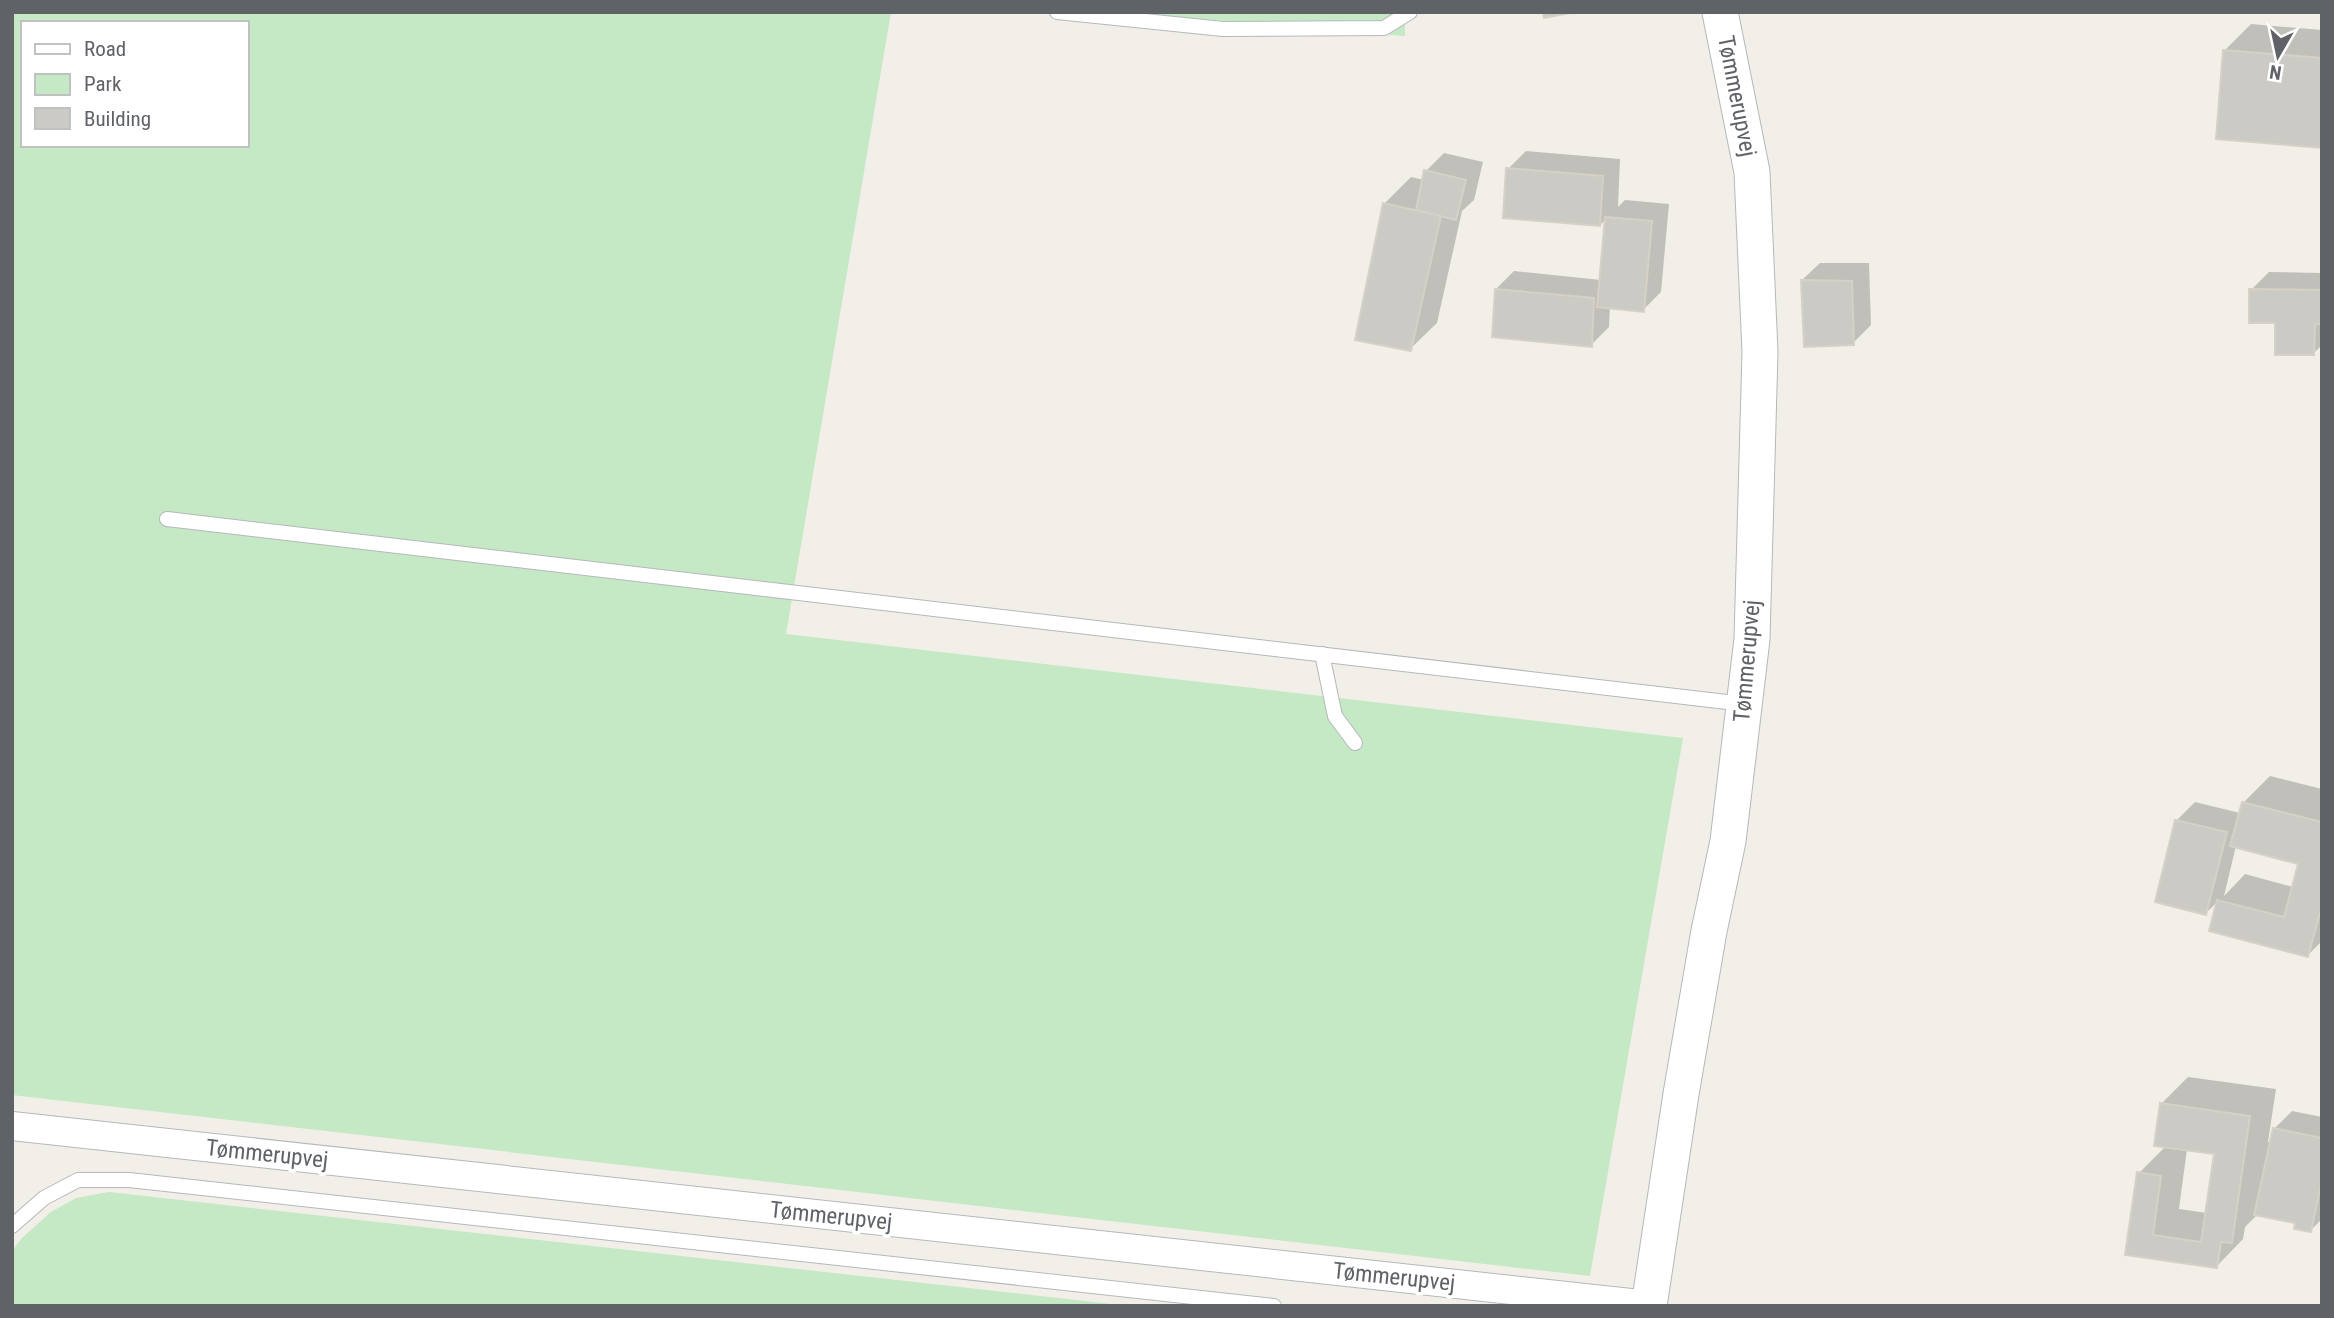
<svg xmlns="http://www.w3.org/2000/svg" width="2334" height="1318" font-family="'Roboto Condensed',sans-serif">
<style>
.green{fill:#c5e8c5;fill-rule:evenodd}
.shadow{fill:#0003;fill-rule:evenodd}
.building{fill:#cccac5;stroke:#d6d1c6;stroke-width:2}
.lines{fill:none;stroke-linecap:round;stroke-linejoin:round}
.service-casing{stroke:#b5b8bc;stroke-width:16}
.minor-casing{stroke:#b5b8bc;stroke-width:30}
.tertiary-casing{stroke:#b5b8bc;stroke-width:37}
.service{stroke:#fff;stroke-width:14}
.minor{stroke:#fff;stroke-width:28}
.tertiary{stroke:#fff;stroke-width:35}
.labels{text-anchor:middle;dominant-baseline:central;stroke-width:7;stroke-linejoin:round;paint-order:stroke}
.street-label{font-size:23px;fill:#5f6368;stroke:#fff}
</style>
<rect width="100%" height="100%" fill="#f1efe8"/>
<g class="green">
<path d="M12,12H891L786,634L1683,738L1590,1276L12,1095ZM23,23H247V145H23Z"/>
<polygon points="1119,12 1405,12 1405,36"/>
<polygon points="109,1192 1129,1306 12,1306 12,1251 22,1238 51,1212 76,1198"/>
</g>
<g class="shadow">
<polygon points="2251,24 2322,30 2322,146 2224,51"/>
<polygon points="1526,151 1620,159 1618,207 1625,200 1669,204 1661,292 1643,310 1610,306 1609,327 1591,345 1496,289 1514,271 1601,280 1607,218 1600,225 1508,169"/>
<polygon points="1444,153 1483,162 1474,200 1462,211 1437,323 1410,349 1384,204 1411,177 1424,180 1426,171"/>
<polygon points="1820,263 1869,263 1871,325 1853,343 1802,280"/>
<polygon points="2269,272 2322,273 2322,345 2314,353 2277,321 2251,290"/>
<path d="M2270,776L2322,789V941L2308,955L2211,930L2219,900L2206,913L2157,901L2177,820L2195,802L2240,813L2243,803ZM2236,846L2300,862L2293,887L2245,874L2224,896Z"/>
<path d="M2188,1077L2276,1089L2268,1142H2271L2274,1129L2292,1111L2322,1117V1219L2310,1231L2297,1222L2258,1214L2245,1227L2243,1239L2217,1266L2127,1253L2139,1173L2166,1146L2162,1103ZM2187,1149L2216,1153L2207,1213L2179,1209Z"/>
</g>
<g class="building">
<polygon points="1543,12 1575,12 1544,18"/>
<polygon points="2223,50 2322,58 2322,148 2216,139"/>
<polygon points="1506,168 1603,176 1600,226 1503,218"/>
<polygon points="1424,170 1466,180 1456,220 1416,210"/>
<polygon points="1383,203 1441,216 1411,351 1355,340"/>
<polygon points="1605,217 1652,221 1644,312 1597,307"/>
<polygon points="1801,280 1852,281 1854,345 1804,347"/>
<polygon points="1495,289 1594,298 1592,347 1492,337"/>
<polygon points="2249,289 2322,290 2322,324 2315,324 2314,355 2275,355 2275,323 2249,323"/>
<polygon points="2242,802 2322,822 2322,905 2308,957 2209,931 2217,900 2284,917 2298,864 2230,846"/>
<polygon points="2175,820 2227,832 2206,915 2155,902"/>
<polygon points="2160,1103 2250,1116 2232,1243 2221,1242 2217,1268 2125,1255 2137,1172 2161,1176 2153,1235 2201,1242 2214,1154 2154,1146"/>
<polygon points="2273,1128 2322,1138 2322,1179 2311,1232 2294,1229 2295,1223 2254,1215"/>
</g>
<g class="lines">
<defs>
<g id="service">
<polyline points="1057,12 1223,29 1384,28 1410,12"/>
<polyline points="167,519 1744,704"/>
<polyline points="1322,654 1335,716 1355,743"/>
<polyline points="12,1226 44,1198 78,1180 129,1180 1274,1306"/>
</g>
<polyline id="minor" points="12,1126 1649,1305"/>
<polyline id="tertiary" points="1649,1306 1681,1094 1709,931 1728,841 1752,639 1760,352 1752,172 1720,12"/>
</defs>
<use href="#service" class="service-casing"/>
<use href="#minor" class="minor-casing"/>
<use href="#tertiary" class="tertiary-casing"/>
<use href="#service" class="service"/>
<use href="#minor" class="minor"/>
<use href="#tertiary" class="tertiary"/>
</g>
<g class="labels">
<g class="street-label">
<text transform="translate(1737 96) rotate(79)">Tømmerupvej</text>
<text transform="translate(1747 661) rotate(-85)">Tømmerupvej</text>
<text transform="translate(267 1154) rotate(6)">Tømmerupvej</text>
<text transform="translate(831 1216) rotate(6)">Tømmerupvej</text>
<text transform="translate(1394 1277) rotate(6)">Tømmerupvej</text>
</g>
</g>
<rect width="2334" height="1318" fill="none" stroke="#5f6368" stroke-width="28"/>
<rect x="21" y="21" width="228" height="126" fill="#ffffff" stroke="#bfc1c3" stroke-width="2"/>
<rect x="35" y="44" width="35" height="10" fill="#ffffff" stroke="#bfc1c3" stroke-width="2"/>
<text x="84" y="56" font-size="21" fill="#5f6368">Road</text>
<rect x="35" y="74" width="35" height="21" fill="#c5e8c5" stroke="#bfc1c3" stroke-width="2"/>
<text x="84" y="91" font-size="21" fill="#5f6368">Park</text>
<rect x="35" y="108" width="35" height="21" fill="#cccac5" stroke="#bfc1c3" stroke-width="2"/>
<text x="84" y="126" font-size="21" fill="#5f6368">Building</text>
<g transform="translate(2278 56) rotate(189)" stroke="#ffffff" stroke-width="5" paint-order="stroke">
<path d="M0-5L12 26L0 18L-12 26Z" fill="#5f6368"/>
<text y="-10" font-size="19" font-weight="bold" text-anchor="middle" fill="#5f6368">N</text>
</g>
</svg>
